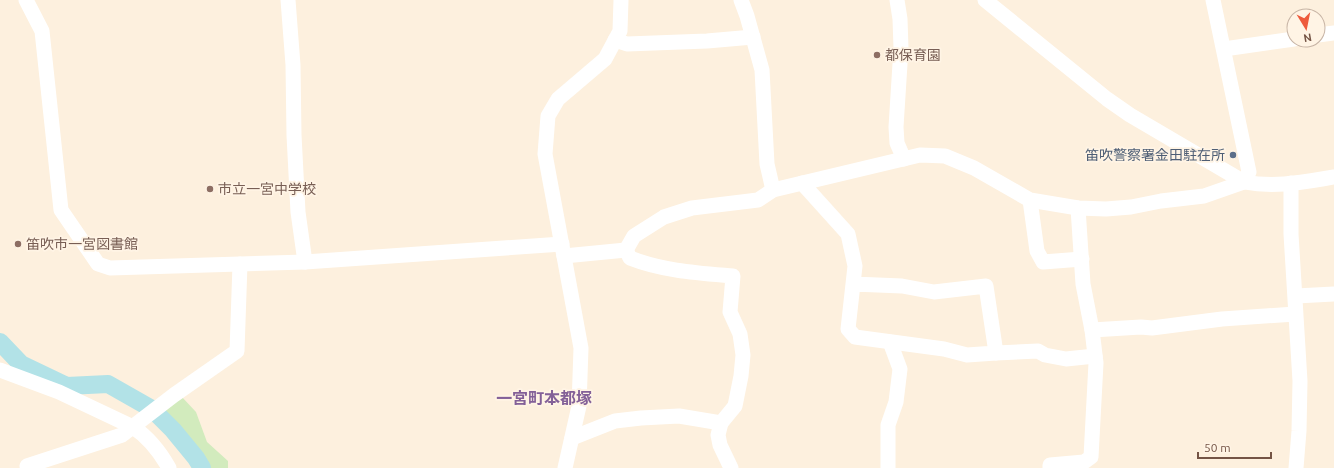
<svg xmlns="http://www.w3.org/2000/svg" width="1334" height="468" font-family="Ubuntu,'Noto Sans JP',sans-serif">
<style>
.green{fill:#d2ebbd}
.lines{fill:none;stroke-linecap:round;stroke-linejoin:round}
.river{stroke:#b2e2e7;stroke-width:18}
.minor{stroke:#fff;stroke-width:15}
.education-dot{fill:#8d6e63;stroke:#fff4e5;stroke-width:1.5}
.service-dot{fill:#5c6f8a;stroke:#fff4e5;stroke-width:1.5}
.labels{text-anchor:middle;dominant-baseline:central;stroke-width:3.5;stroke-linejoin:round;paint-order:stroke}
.education-label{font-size:14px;fill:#785e54;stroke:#fff4e5;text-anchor:start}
.service-label{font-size:14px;fill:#4e5e75;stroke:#fff4e5;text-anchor:end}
.quarter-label{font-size:16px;font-weight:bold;fill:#836098;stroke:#fff4e5}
</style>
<rect width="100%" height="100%" fill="#fdf0de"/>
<path class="green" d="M181,396L196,412L207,442L228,461V468H208C195,447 174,431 164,409Z"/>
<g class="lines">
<polyline class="river" points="0,342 21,364 67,386 108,384 152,409 173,430 196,458 202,468"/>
<g class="minor">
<polyline points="26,0 42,31 61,210 98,264 110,268 305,262 562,244"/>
<polyline points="288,0 293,65 294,135 298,212 305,262"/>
<polyline points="741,0 747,16 762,70 767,164 773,190"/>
<polyline points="897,0 900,19 901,48 896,127 897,143 904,159"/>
<path d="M985,0L1107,99L1130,115L1244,182C1276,188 1303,182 1334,177"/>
<polyline points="1318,35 1334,33"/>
<polyline points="615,40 627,44 707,41 753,37"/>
<polyline points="1224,49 1294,39"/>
<polyline points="802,183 848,234 855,266 848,329 855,337 944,349 967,355 996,353 986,286 934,292 902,286 853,284"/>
<polyline points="1291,183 1291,234 1300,381 1299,431 1296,468"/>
<polyline points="1030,200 1037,251 1043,262 1082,259"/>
<polyline points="626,250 634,236 664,217 692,208 758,200 773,190 920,155 945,156 974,168 1030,200 1078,208 1106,209 1131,207 1161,201 1204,196 1244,182 1249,172 1213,0"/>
<path d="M626,250L630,258C663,271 698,273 733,276L730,312L740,334L743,355L741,376L735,406L721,423L718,435L720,445L731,468"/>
<polyline points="564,256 626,250"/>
<polyline points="1296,296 1334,294"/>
<polyline points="1092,330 1141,327 1152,328 1222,319 1295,314"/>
<polyline points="996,353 1038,351 1045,355 1066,359 1095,356"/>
<path d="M0,370L59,392L133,427C148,437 160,452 169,468"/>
<polyline points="572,438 615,421 641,418 679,416 721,423"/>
<polyline points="28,468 27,466 122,435 174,395 237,351 240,264"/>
<polyline points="565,468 579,406 581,348 545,154 548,116 558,99 605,59 620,31 621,0"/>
<polyline points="888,468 888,425 896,402 900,369 890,342"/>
<polyline points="1050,468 1050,465 1084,462 1091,457 1096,363 1092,330 1083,284 1078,208"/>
</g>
</g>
<g class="education-dot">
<circle cx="877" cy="55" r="4"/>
<circle cx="210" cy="189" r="4"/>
<circle cx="18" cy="244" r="4"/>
</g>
<circle class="service-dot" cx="1233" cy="155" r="4"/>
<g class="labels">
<g class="education-label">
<text x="885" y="55">都保育園</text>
<text x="218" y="189">市立一宮中学校</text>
<text x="26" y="244">笛吹市一宮図書館</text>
</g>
<g class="service-label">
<text x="1225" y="155">笛吹警察署金田駐在所</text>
</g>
<g class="quarter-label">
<text x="544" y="398">一宮町本都塚</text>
</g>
</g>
<g transform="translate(1306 28) rotate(170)"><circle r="19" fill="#fff4e5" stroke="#c7b4a5"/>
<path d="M0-3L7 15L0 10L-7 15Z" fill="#ee5b3c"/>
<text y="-6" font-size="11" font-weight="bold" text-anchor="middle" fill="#745445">N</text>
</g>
<path d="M1198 452v6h73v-6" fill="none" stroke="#745445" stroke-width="2"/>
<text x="1204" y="452" font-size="12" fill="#745445" stroke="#fff4e5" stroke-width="3" paint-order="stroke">50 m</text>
</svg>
